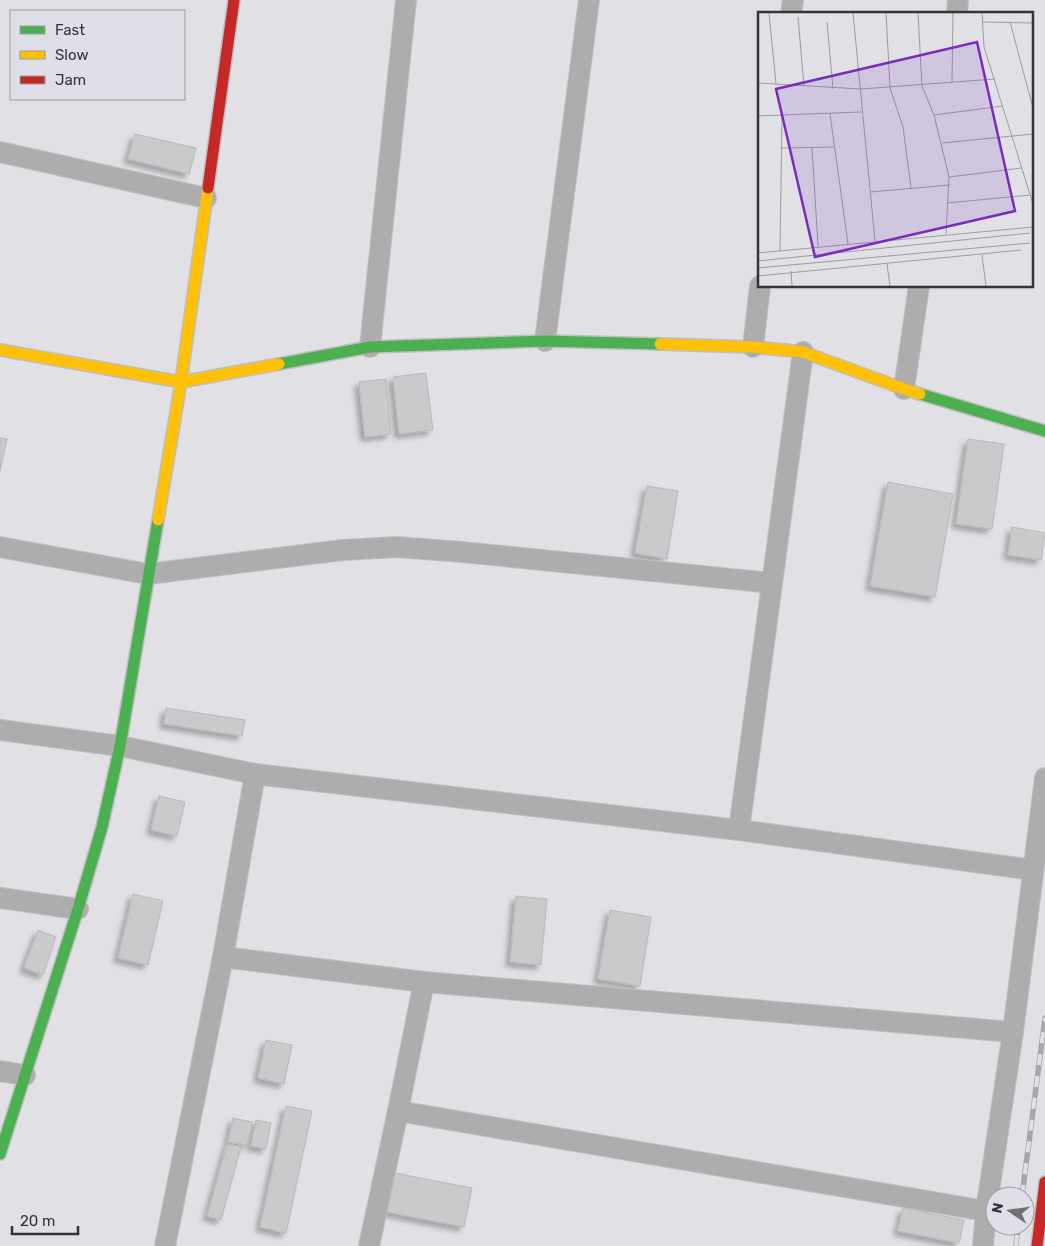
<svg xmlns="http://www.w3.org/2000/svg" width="1045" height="1246" font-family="Rubik,sans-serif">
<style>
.building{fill:#cbc9cb;stroke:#bab9ba;filter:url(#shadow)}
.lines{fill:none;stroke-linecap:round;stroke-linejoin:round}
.street-casing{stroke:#bfbfc2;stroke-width:22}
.fast-casing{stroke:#bfbfc2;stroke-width:14}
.slow-casing{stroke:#bfbfc2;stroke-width:14}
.jam-casing{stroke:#bfbfc2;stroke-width:14}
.street{stroke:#aeacad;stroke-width:20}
.fast{stroke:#4caf50;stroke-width:11}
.slow{stroke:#ffc107;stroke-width:11}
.jam{stroke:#c62828;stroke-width:11}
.rail-casing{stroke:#a7a6a9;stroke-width:5.5}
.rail{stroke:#dfdfe7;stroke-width:4;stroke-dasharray:11;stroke-linecap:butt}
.inset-road{fill:none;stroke:#9c9ca0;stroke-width:1}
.view{fill:#7b2cbf;fill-opacity:0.15;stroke:#7b2cbf;stroke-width:2.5}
.inset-edge{fill:none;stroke:#343438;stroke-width:2.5}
</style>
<defs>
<filter id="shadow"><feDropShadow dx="-4.5" dy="4.5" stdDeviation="2.5" flood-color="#0004"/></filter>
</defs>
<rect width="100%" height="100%" fill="#e1e1e5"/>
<g class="building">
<polygon points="135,134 196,148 189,174 128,159"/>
<polygon points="426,373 433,430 399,434 393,377"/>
<polygon points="386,379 391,434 365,437 359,382"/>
<polygon points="0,438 7,439 0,471"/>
<polygon points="968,439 1004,444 992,529 956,524"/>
<polygon points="888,482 953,494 935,597 870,586"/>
<polygon points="647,486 678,491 667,559 635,553"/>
<polygon points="1012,527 1045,533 1041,560 1008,555"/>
<polygon points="166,708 245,720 242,736 164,724"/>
<polygon points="159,796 185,802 177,836 151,830"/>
<polygon points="133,894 163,901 148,965 118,958"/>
<polygon points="516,896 547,899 541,965 510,962"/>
<polygon points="610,910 651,917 640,986 598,979"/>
<polygon points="38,930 56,937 43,975 24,968"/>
<polygon points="266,1040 292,1045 284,1084 258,1078"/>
<polygon points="286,1106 312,1111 286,1233 260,1227"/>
<polygon points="233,1118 252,1122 247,1145 228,1142"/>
<polygon points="256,1120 271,1123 266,1149 251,1146"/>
<polygon points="227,1144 241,1147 221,1220 207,1216"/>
<polygon points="395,1173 472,1188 464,1227 387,1212"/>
<polygon points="903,1208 964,1220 959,1243 898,1231"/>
</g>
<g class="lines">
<defs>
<g id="street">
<polyline points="791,14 793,0"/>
<polyline points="957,14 958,0"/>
<polyline points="0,152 206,198"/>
<polyline points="545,341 589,0"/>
<polyline points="370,347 406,0"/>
<polyline points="753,347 760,286"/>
<polyline points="904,389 919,286"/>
<polyline points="0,547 148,574 343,550 397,547 462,552 772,583"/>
<polyline points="0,730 120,746 255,774 739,830 1033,870"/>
<polyline points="739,830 803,352"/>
<polyline points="0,898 78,909"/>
<polyline points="223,957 424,982 1013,1032"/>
<polyline points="0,1071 25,1075"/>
<polyline points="398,1111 986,1211"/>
<polyline points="165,1246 223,957 255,774"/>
<polyline points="369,1246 398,1111 424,982"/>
<polyline points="983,1246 986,1211 1013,1032 1045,778"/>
</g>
<g id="fast">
<polyline points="279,364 370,347 545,341 660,344"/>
<polyline points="920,394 1045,431"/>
<polyline points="0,1154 78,909 102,827 120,746 158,520"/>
</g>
<g id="slow">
<polyline points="660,344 753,347 803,352 904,389 920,394"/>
<polyline points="0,350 181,382 279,364"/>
<polyline points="158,520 181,382 208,188"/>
</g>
<g id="jam">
<polyline points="208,188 234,0"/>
<polyline points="1037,1246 1045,1182"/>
</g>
</defs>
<use href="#street" class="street-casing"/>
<use href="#fast" class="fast-casing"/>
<use href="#slow" class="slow-casing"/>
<use href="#jam" class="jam-casing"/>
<use href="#street" class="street"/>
<use href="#fast" class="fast"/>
<use href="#slow" class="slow"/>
<use href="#jam" class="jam"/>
<defs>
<g id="rail">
<polyline points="1022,1196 1045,1018"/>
<polyline points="1016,1246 1018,1226"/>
</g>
</defs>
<use href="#rail" class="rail-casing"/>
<use href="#rail" class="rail"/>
</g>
<g transform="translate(758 12)">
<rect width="275" height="275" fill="#e1e1e5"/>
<path class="inset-road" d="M11,1L18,72M95,1L117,229M128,1L132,76L145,115L153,176M160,1L164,74L176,103L191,165L188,222M224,1L226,35L275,192M40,5L46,74M69,10L75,77M224,10L275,11M252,10L275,96M0,71L103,77L237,67M194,71L195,1M72,102L90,232M176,103L245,94M0,104L103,100M184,131L275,122M24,136L76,135M54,136L60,234M191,165L263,156M112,180L192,173M189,191L272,183M22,239L24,103M0,241L275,215M224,243L228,274M0,249L272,221M129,252L132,274M0,256L272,231M33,259L34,274M0,264L263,238"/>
<path class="view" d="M219,30L257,199L57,245L18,77Z"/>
<rect width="275" height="275" class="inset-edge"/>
</g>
<rect x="10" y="10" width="175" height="90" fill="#dfdfe7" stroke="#9b9ba1"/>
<rect x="20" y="26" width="25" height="8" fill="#4caf50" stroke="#9b9ba1"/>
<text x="55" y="35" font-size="15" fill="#343438">Fast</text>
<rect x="20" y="51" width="25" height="8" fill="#ffc107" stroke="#9b9ba1"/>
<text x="55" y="60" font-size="15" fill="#343438">Slow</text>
<rect x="20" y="76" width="25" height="8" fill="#c62828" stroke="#9b9ba1"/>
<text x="55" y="85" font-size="15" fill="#343438">Jam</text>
<g transform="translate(1010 1211) rotate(283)"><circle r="24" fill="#dfdfe7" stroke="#9b9ba1"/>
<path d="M0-4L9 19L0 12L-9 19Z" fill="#717175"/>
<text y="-8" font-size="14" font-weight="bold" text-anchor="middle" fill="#343438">N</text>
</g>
<path d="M12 1226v8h66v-8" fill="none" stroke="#343438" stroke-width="2.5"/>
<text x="20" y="1226" font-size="15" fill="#343438" stroke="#dfdfe7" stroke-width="4" paint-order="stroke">20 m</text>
</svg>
